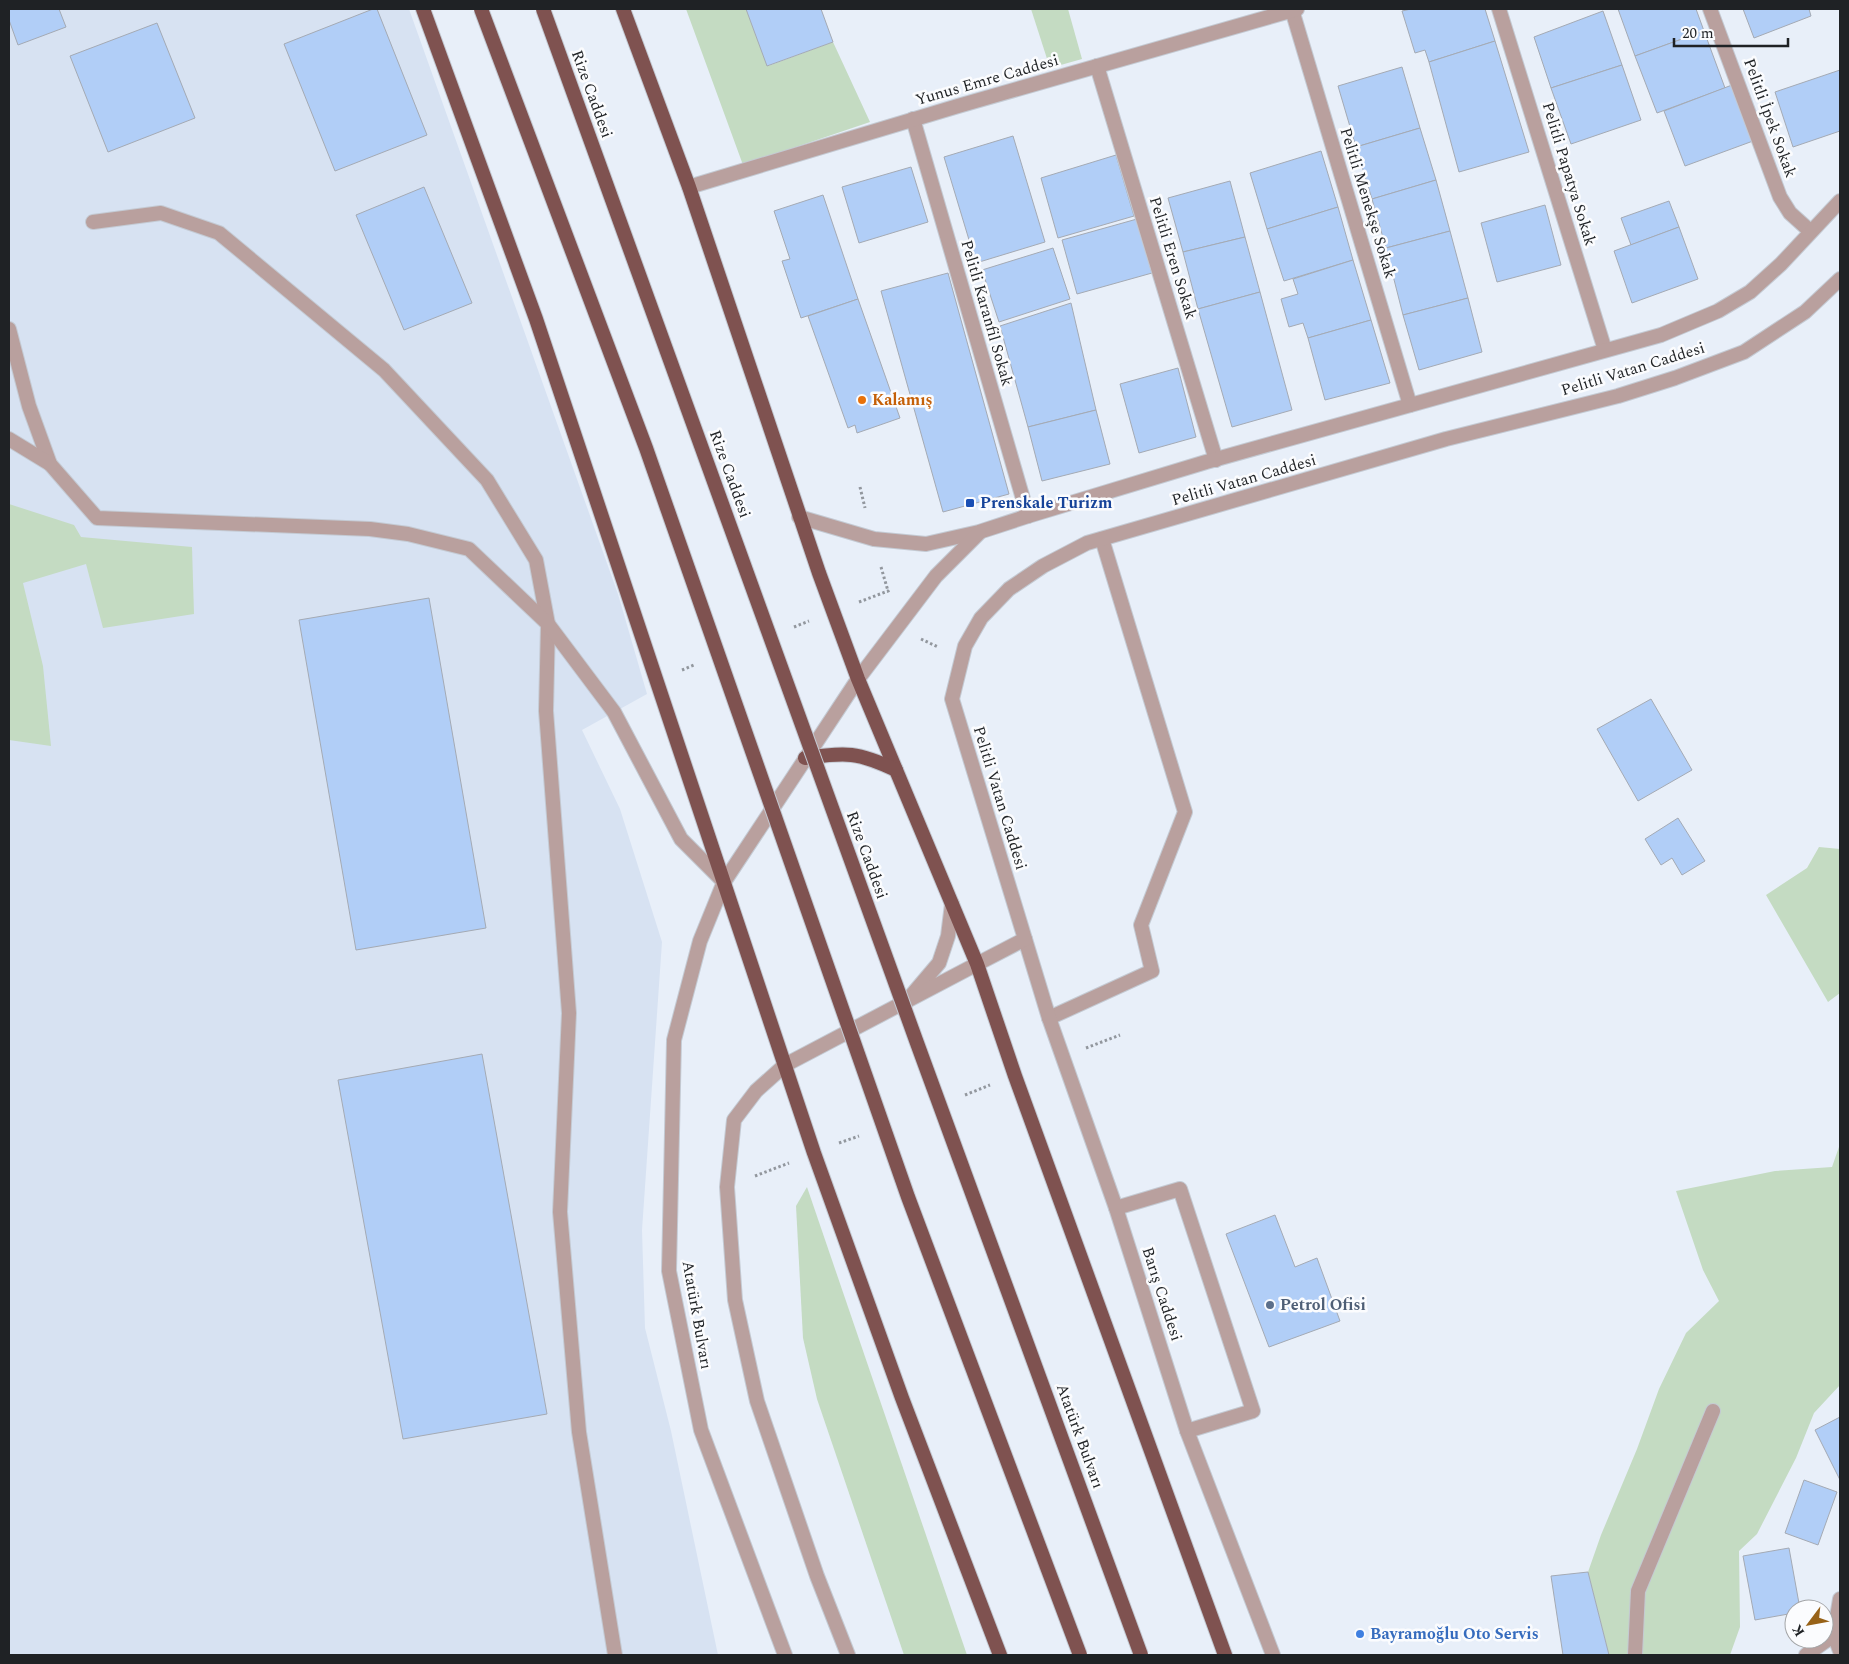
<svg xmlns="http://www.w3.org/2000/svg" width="1849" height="1664" font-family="Spectral,serif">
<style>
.built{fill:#d7e2f2}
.green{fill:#c4dbc2}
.building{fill:#b1cef7;stroke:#a4aab4}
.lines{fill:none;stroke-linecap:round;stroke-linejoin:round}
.service-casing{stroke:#c4cad3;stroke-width:16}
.minor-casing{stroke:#c4cad3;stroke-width:16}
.tertiary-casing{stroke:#c4cad3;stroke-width:16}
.trunk-casing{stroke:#c4cad3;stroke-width:16}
.path{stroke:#92979e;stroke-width:3;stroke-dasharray:2.5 2.5;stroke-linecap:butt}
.service{stroke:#b9a09e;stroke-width:14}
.minor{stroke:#b9a09e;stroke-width:14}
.tertiary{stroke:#b9a09e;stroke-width:14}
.trunk{stroke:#7f5250;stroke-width:14}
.trunk-bridge-casing{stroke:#c4cad3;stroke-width:16;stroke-linecap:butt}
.trunk-bridge{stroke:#7f5250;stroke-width:14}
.food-dot{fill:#e8710a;stroke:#fbfcfe;stroke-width:2}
.transit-dot{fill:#1a4fb4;stroke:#fbfcfe;stroke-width:2}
.service-dot{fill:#5c6f8a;stroke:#fbfcfe;stroke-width:2}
.shop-dot{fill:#3f7fe0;stroke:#fbfcfe;stroke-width:2}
.labels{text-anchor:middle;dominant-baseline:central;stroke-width:5;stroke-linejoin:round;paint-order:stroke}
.street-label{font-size:16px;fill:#1f2225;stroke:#fbfcfe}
.food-label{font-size:16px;font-weight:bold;fill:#c56008;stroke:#fbfcfe;text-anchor:start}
.transit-label{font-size:16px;font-weight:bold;fill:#164399;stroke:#fbfcfe;text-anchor:start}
.service-label{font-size:16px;font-weight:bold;fill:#4e5e75;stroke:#fbfcfe;text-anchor:start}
.shop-label{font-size:16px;font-weight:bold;fill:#366cbe;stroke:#fbfcfe;text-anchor:start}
</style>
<rect width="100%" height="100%" fill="#e8eff9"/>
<polygon class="built" points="9,9 409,9 618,594 647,694 582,730 620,809 662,942 642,1230 645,1328 671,1431 718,1655 9,1655"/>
<g class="green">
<polygon points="686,9 746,9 768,66 833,42 870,122 743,165"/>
<polygon points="1031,9 1068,9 1082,59 1050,68"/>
<polygon points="9,504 74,525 81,537 192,547 194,614 103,628 86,564 23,583 43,666 51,746 9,740"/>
<polygon points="1819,847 1840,849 1840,993 1828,1002 1766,895 1807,868"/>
<polygon points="1840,1144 1840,1385 1814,1413 1796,1458 1757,1534 1739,1551 1740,1627 1730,1655 1609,1655 1588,1572 1601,1535 1637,1449 1659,1389 1686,1333 1719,1301 1703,1270 1676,1191 1775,1171 1832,1167"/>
<polygon points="807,1187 967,1655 904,1655 817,1399 803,1338 796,1206"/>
</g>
<g class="building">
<polygon points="9,9 59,9 66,27 18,45 9,20"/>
<polygon points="373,9 377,9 427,135 335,171 284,44"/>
<polygon points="746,9 821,9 833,42 767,66"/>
<polygon points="1411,9 1485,9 1495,41 1429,62 1425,50 1415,53 1402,11"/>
<polygon points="1618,9 1696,9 1704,31 1635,56"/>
<polygon points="1743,9 1809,9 1811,16 1754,38"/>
<polygon points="1603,11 1622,65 1551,88 1534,37"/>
<polygon points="157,23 195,118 108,152 70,56"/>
<polygon points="1704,31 1725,88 1657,113 1635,56"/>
<polygon points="1495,41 1529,152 1459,172 1429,62"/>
<polygon points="1622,65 1641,120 1571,144 1551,88"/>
<polygon points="1402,67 1420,128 1356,147 1338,86"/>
<polygon points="1840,70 1840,131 1793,147 1775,92"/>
<polygon points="1732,85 1753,141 1685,166 1664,111"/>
<polygon points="1420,128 1436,180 1372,199 1356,147"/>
<polygon points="1013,136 1045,242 976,263 944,157"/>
<polygon points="1321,151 1338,207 1267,229 1250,173"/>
<polygon points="1116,155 1134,216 1058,238 1041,178"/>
<polygon points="911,167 928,222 859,243 842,187"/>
<polygon points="1436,180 1450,231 1386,248 1372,199"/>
<polygon points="1230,181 1245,237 1183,252 1168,198"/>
<polygon points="424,187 472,303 404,330 356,215"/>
<polygon points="823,195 858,299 801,318 782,261 790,259 774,211"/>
<polygon points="1669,201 1679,227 1631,245 1621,218"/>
<polygon points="1545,205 1561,265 1497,282 1481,223"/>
<polygon points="1338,207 1353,260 1284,281 1267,229"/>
<polygon points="1137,219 1152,273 1077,294 1062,240"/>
<polygon points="1679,227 1698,279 1632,303 1614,251"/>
<polygon points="1450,231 1468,298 1403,315 1386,248"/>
<polygon points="1245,237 1260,292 1198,309 1183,252"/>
<polygon points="1053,248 1070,299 999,322 982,270"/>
<polygon points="1353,260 1371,320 1308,338 1303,323 1289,327 1281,299 1298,294 1293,279"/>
<polygon points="948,273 1009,494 943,512 881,291"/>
<polygon points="1260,292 1292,410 1232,427 1198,309"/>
<polygon points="1468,298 1482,352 1419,370 1403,315"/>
<polygon points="858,299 900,418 857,433 855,425 848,428 808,316"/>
<polygon points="1071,303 1096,410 1028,427 1000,326"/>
<polygon points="1371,320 1390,383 1325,400 1308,338"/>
<polygon points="1178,368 1196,437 1139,453 1120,384"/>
<polygon points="1096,410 1110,464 1042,481 1028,427"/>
<polygon points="429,598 486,928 356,950 299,620"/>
<polygon points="1651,699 1692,770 1638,801 1597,729"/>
<polygon points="1678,818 1705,861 1682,875 1672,858 1661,865 1645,839"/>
<polygon points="482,1054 547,1414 403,1439 338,1080"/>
<polygon points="1275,1215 1295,1267 1317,1258 1340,1321 1269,1347 1226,1234"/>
<polygon points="1840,1417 1840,1480 1815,1430"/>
<polygon points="1804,1480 1837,1492 1818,1545 1785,1533"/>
<polygon points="1789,1548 1800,1609 1794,1609 1794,1613 1755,1620 1743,1556"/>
<polygon points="1588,1572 1609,1655 1563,1655 1551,1576"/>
</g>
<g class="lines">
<defs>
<g id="service">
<polyline points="93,222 161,213 219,233 384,370 487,480 536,560 548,624 546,711 569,1013 560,1212 579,1432 615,1655"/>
<polyline points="9,329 29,406 50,464 97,518 370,529 408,534 469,549 548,624 614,712 681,839 724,882 700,941 674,1040 669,1271 701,1430 785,1655"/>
<polyline points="9,439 50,464"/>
<polyline points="1049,1018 1152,971 1141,925 1185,812 1102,539"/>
<polyline points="785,1065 756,1091 734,1120 727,1187 735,1300 757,1401 817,1576 848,1655"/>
<polyline points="1116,1208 1180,1189 1253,1411 1187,1431"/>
<polyline points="1635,1655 1638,1591 1713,1411"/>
</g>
<g id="minor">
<polyline points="1499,9 1605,350"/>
<polyline points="1710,9 1780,197 1790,213 1810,231"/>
<polyline points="1292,10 1410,405"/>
<polyline points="1097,66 1216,460"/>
<polyline points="913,119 1028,516"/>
<polyline points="689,187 958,106 1297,9"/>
<polyline points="1025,939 1049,1018 1116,1208 1187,1431 1273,1655"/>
<polyline points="911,996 939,963 948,936 952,904"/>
<polyline points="785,1065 977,964"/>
<polyline points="1840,1635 1834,1635 1840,1651"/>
<polyline points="1806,1655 1834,1635 1840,1599"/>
</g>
<g id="tertiary">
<polyline points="799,517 874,539 926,544 979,532 1028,516 1206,462 1661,335 1718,311 1750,292 1781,264 1840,201"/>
<polyline points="724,882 858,679 936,576 979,533"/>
<polyline points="977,964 1025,939 952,699 965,646 981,618 1009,589 1043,566 1087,543 1446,439 1618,396 1675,378 1744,352 1805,312 1840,279"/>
</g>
<g id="trunk">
<polyline points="423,9 536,319 814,1153 902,1398 1000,1655"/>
<polyline points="623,9 689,187 819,573 858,679 977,964 1015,1076 1225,1655"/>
<path d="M805,758C846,752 858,752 896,770"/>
</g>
</defs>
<use href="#service" class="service-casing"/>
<use href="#minor" class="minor-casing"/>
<use href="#tertiary" class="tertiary-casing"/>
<use href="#trunk" class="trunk-casing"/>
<g class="path">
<polyline points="860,487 865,508"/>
<polyline points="881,567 888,591"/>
<polyline points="859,602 888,591 889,593"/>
<polyline points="794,627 809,621"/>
<polyline points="921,639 938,647"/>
<polyline points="682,670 694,665"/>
<polyline points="1086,1048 1120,1035"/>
<polyline points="965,1095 990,1085"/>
<polyline points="839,1143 859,1136"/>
<polyline points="755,1176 789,1163"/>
</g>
<use href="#service" class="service"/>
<use href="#minor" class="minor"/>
<use href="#tertiary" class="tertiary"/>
<use href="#trunk" class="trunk"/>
<defs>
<g id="trunk-bridge">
<polyline points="481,9 646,448 908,1197 1080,1655"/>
<polyline points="543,9 917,1043 1141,1655"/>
</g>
</defs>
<use href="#trunk-bridge" class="trunk-bridge-casing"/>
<use href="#trunk-bridge" class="trunk-bridge"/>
</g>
<circle class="food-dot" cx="862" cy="400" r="5"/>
<rect class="transit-dot" x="965" y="498" width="10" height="10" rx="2.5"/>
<circle class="service-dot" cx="1270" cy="1305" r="5"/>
<circle class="shop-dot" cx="1360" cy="1634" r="5"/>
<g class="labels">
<g class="street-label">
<text transform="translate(987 80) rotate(-16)">Yunus Emre Caddesi</text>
<text transform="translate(592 94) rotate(70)">Rize Caddesi</text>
<text transform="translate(1770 118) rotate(70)">Pelitli İpek Sokak</text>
<text transform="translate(1569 174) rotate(73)">Pelitli Papatya Sokak</text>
<text transform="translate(1368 203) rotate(73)">Pelitli Menekşe Sokak</text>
<text transform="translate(1173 258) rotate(73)">Pelitli Eren Sokak</text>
<text transform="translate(987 313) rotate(74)">Pelitli Karanfil Sokak</text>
<text transform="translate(1633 369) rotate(-17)">Pelitli Vatan Caddesi</text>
<text transform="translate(730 474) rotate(70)">Rize Caddesi</text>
<text transform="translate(1244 480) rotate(-16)">Pelitli Vatan Caddesi</text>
<text transform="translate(1000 798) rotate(73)">Pelitli Vatan Caddesi</text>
<text transform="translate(867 855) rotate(70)">Rize Caddesi</text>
<text transform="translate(1162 1294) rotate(72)">Barış Caddesi</text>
<text transform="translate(697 1315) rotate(80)">Atatürk Bulvarı</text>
<text transform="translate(1080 1436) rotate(70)">Atatürk Bulvarı</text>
</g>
<g class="food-label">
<text x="872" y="400">Kalamış</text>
</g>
<g class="transit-label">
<text x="980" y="503">Prenskale Turizm</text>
</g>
<g class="service-label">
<text x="1280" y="1305">Petrol Ofisi</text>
</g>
<g class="shop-label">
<text x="1370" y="1634">Bayramoğlu Oto Servis</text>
</g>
</g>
<rect width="1849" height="1664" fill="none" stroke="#1f2225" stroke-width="20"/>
<g transform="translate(1809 1624) rotate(238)"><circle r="24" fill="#fbfcfe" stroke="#a3a5a7"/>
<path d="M0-4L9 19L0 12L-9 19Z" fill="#976218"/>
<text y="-8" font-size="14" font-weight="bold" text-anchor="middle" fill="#1f2225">K</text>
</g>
<path d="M1674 38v8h114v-8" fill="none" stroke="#1f2225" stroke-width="2.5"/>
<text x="1682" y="38" font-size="15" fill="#1f2225" stroke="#fbfcfe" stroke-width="4" paint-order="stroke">20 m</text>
</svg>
